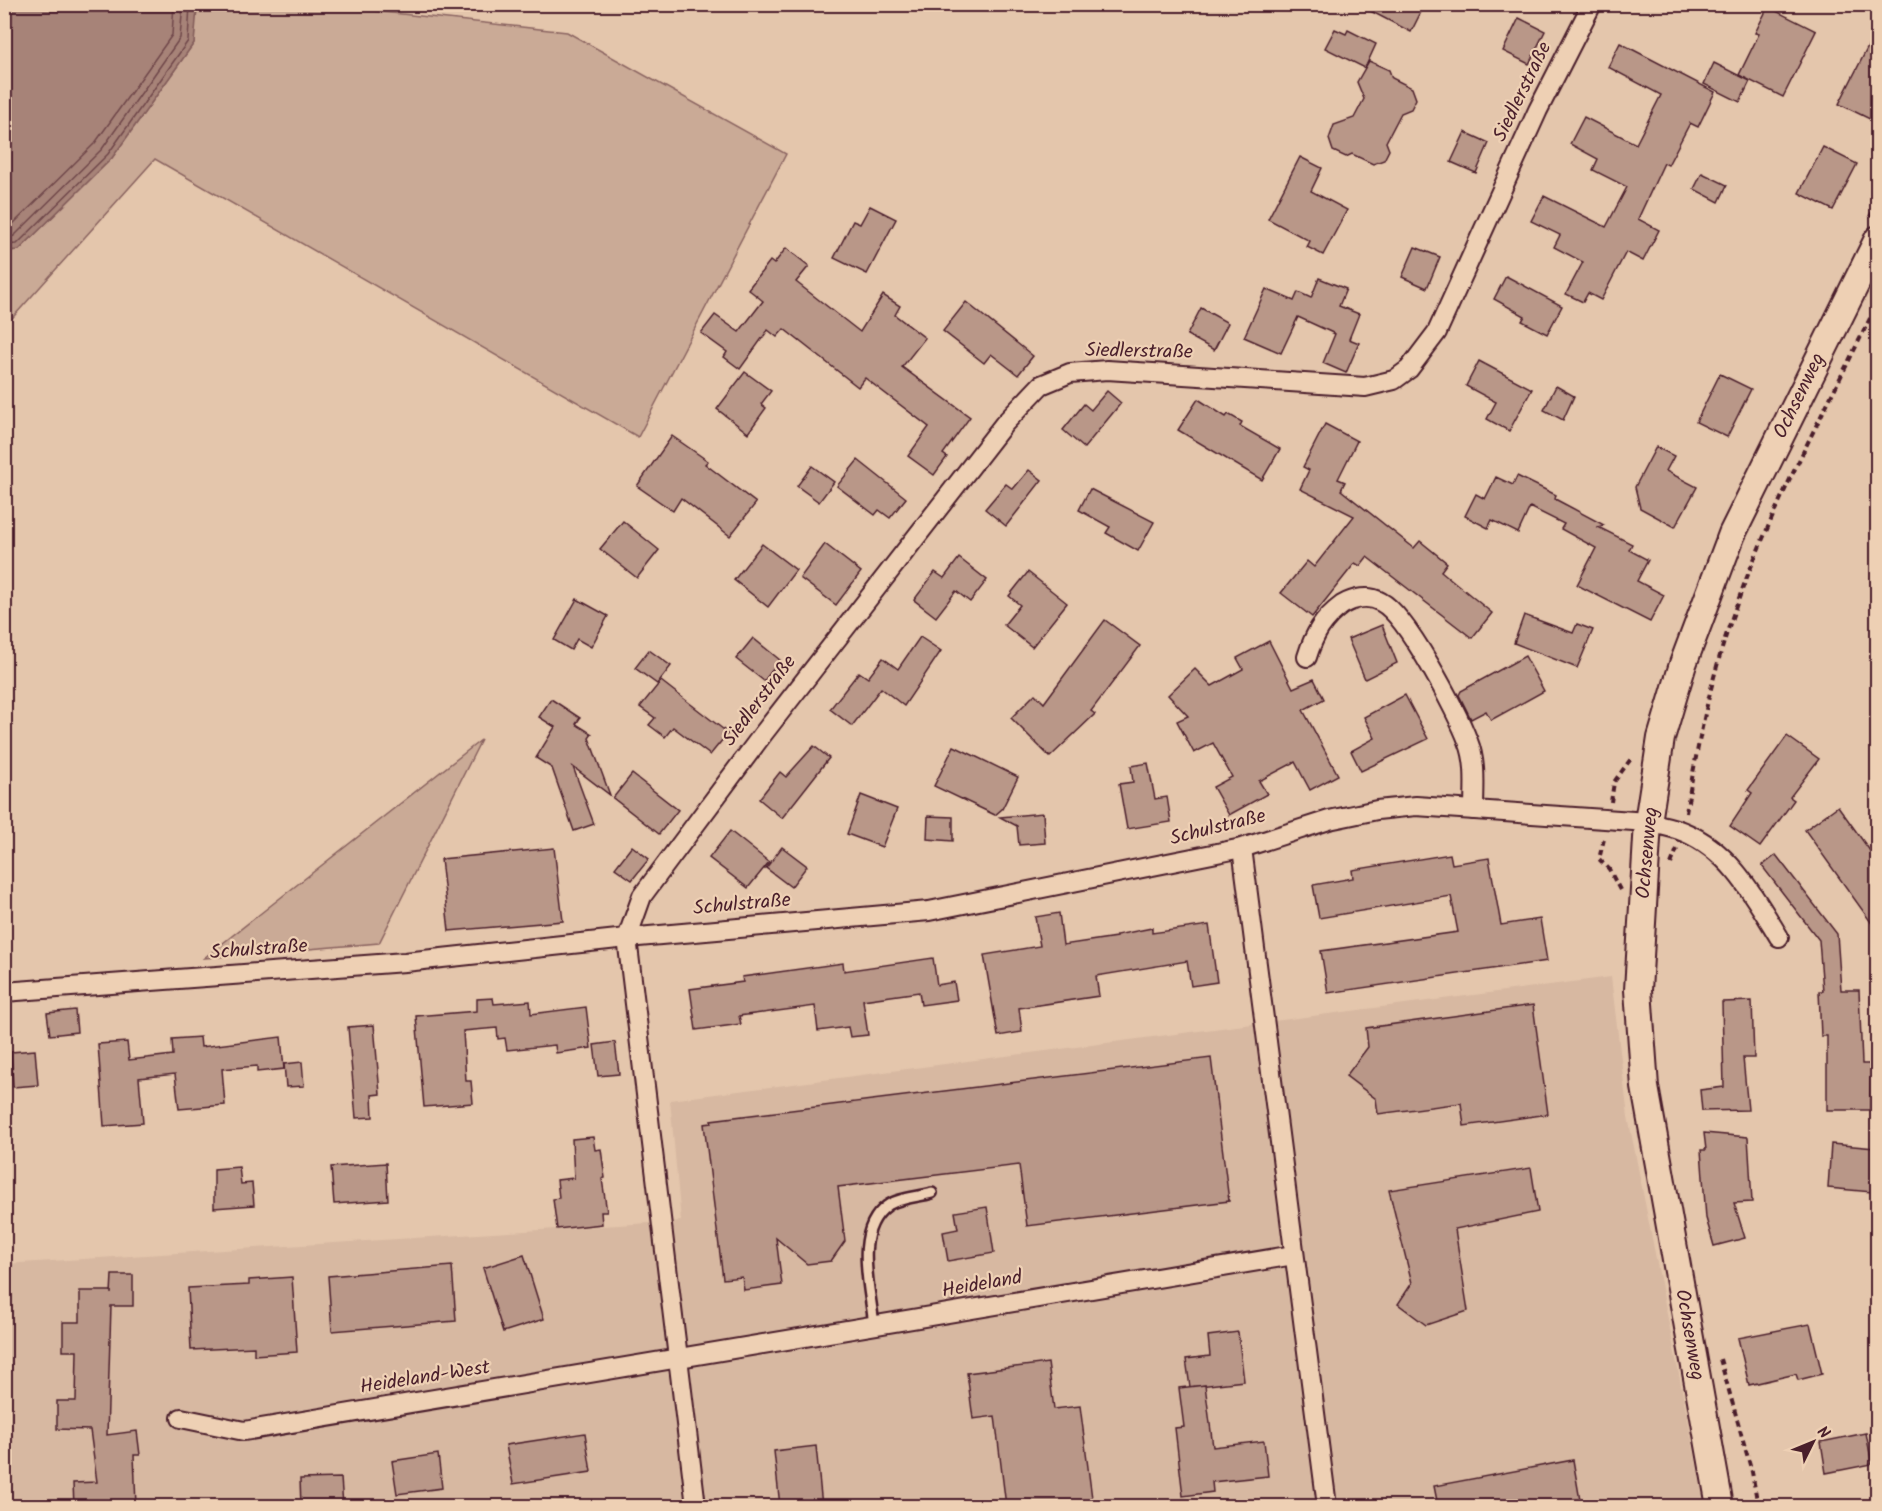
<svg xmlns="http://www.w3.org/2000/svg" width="1882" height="1511" font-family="Kalam,sans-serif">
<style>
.built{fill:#d7b8a1}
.green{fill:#caaa96;stroke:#8a6460;stroke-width:1.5}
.water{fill:#a78378;stroke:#825b59;stroke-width:1.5}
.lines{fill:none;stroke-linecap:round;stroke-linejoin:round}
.shore{stroke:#6f474a;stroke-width:1.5}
.building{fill:#b99788;stroke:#4a1f2b;stroke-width:1.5}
.service-casing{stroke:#4a1f2b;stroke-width:14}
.minor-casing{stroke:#4a1f2b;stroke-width:22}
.secondary-casing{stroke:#4a1f2b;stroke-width:30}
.path{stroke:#4a1f2b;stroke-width:4;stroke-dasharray:6 4.5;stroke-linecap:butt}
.service{stroke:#eed0b4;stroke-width:9}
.minor{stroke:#eed0b4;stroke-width:18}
.secondary{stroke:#eed0b4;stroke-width:26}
.labels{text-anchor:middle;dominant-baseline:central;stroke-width:4.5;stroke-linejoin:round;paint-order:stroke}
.street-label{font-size:20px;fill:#4a1f2b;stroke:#eed0b4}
</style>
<rect width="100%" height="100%" fill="#e4c6ac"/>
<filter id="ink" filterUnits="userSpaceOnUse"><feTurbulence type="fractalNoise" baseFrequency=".0167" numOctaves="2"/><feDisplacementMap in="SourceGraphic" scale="12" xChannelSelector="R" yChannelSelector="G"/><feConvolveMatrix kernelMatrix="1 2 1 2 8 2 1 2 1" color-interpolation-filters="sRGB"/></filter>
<g filter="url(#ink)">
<polygon class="built" points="1611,977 1628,1117 1705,1506 5,1506 5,1264 681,1221 670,1100"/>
<g class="green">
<polygon points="196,5 318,5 567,32 786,154 638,437 155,159 5,326 5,251 19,250 112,158 194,43"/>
<polygon points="481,740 379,943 204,958"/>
</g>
<polygon class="water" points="5,4 196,4 197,9 194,43 112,158 19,250 5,251"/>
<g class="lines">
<g class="shore">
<polyline points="4,229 10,227 95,143 172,35 174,4"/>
<polyline points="4,238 14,236 102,149 180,38 183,4"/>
<polyline points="4,245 17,244 108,154 188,41 190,4"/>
</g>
</g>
<g class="building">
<polygon points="1357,4 1425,4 1411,32"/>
<polygon points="1768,7 1816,31 1783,97 1739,75 1759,34 1755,33"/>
<polygon points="1519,18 1545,31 1529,64 1503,51"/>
<polygon points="1878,27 1878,123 1839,104"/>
<polygon points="1335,29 1346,34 1348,30 1376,44 1365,68 1325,48"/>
<polygon points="1620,43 1715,92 1698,127 1690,123 1668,165 1664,163 1638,219 1659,230 1643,261 1626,252 1601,300 1588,293 1583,302 1566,294 1583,262 1554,247 1560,235 1531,221 1544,196 1606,227 1627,187 1593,170 1598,159 1570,144 1584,117 1636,144 1661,95 1608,67"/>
<polygon points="1369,61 1389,70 1392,78 1412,88 1416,99 1411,109 1401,113 1386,142 1389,150 1384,160 1373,164 1352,154 1346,157 1333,151 1329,139 1334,125 1354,118 1364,99 1357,82"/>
<polygon points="1714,63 1750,81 1740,102 1704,84"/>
<polygon points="1465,132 1489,143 1476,173 1451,162"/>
<polygon points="1823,147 1857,164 1833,210 1799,193"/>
<polygon points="1300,157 1322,168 1311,191 1347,210 1323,255 1307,247 1310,241 1268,219"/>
<polygon points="1702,173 1727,185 1719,202 1694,189"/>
<polygon points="870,206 896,219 867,274 834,258 853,221 860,224"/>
<polygon points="1415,247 1440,257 1427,288 1402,277"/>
<polygon points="786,248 809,266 796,282 860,332 883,295 900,306 895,315 925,338 902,367 970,417 943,454 947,457 934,475 908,456 929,427 865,378 858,387 784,329 777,337 768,330 740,369 724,357 727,352 701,333 715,315 739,332 763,301 748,289 770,261 774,264"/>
<polygon points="1506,276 1562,306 1547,334 1522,321 1525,316 1494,299"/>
<polygon points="1319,278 1346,289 1339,306 1359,314 1349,339 1359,343 1346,373 1323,363 1335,334 1298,317 1281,353 1244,337 1266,289 1294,301 1298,292 1311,298"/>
<polygon points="966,302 1033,356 1018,375 991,354 984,363 943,331"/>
<polygon points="1201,308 1228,323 1214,350 1187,335"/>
<polygon points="1479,361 1532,389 1509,431 1487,419 1496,402 1466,386"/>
<polygon points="745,372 771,391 761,404 766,408 748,433 717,409"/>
<polygon points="1720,374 1751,389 1727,437 1696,422"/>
<polygon points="1556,386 1574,396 1563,420 1544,410"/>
<polygon points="1107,391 1121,403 1084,448 1063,430 1084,404 1091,410"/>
<polygon points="1198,399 1226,417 1228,414 1242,422 1240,426 1280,449 1262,480 1178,430"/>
<polygon points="1325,424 1357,441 1338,479 1345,482 1341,490 1414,548 1420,541 1447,563 1441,571 1492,613 1472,638 1367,557 1360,566 1355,563 1312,617 1281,593 1307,561 1314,567 1354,516 1300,489 1309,470 1303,467"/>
<polygon points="672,436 708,461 705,464 756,503 730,536 681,498 673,511 637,486"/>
<polygon points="1656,447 1674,456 1666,471 1697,487 1675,527 1640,508 1635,487"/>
<polygon points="858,460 906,498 890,518 879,510 875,515 837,486"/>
<polygon points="812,466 834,482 819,502 797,486"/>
<polygon points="1029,470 1042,480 1006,526 985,509 1006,484 1013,489"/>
<polygon points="1517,476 1556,495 1555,499 1604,525 1598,527 1632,544 1629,550 1648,560 1637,581 1664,595 1650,622 1577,585 1596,548 1561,529 1564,524 1530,507 1518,533 1492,520 1488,528 1465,516 1476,494 1485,499 1496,477 1513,485"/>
<polygon points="1090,489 1154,522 1138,551 1106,533 1110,527 1079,510"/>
<polygon points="623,521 659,550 637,578 600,549"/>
<polygon points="762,544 796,570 768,607 734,580"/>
<polygon points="825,544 861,572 836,605 800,578"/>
<polygon points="959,558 987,580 970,602 956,591 936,617 914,600 935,572 944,578"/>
<polygon points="1028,572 1067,603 1032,647 1004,625 1020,605 1009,596"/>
<polygon points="577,599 608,616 591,647 577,639 571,650 554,640"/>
<polygon points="1524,615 1573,633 1577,624 1593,630 1577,668 1514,643"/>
<polygon points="1105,620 1140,646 1091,711 1095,714 1050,757 1011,718 1035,694 1044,703"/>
<polygon points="1382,625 1397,663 1365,679 1348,639"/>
<polygon points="920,637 941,651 904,706 881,688 852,726 830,709 859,672 868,678 883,658 898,669"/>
<polygon points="753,638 780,660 764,681 736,659"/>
<polygon points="1269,641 1293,688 1314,679 1324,699 1303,710 1338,775 1310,790 1295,762 1259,781 1267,794 1229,815 1213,787 1232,777 1213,743 1194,753 1177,721 1188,716 1168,695 1195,669 1212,686 1243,669 1237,658"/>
<polygon points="649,650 671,666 657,684 635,668"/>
<polygon points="1525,656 1544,691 1491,720 1486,711 1471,719 1459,695 1461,691"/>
<polygon points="661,681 728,733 710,755 673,727 665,737 649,725 655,718 640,707"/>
<polygon points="1405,695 1428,739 1361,771 1351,751 1375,738 1364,717"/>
<polygon points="551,699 580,718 576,724 592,734 589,738 610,795 573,767 594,824 574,831 552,768 536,758 555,727 539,717"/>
<polygon points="1787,736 1819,759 1790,797 1794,800 1760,847 1730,826 1752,793 1748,790"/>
<polygon points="814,746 829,758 782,818 759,799 780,772 786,777"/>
<polygon points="954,746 1018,777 1002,809 995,815 934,786"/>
<polygon points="1148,763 1155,799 1167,797 1171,822 1127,829 1119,784 1133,782 1131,766"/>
<polygon points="632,774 678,810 659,834 613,798"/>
<polygon points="861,795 897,809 882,847 847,834"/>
<polygon points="1838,806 1878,862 1878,932 1805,830"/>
<polygon points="1043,813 1045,843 1019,845 1017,826 1000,817"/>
<polygon points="928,816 953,817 953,841 927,839"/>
<polygon points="730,831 769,862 748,888 709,858"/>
<polygon points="632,846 649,859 632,880 615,868"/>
<polygon points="782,847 807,866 791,887 766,868"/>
<polygon points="554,848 563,921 449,931 441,859"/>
<polygon points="1450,854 1452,864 1489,858 1501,925 1540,919 1547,961 1328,993 1321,951 1458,932 1451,896 1319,918 1313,885 1353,878 1352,870"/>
<polygon points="1776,855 1837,934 1841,990 1859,990 1862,1064 1871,1064 1870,1110 1827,1110 1827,1036 1821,1036 1819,991 1823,991 1819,940 1762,866"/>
<polygon points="1059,913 1063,945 1116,937 1116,935 1152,928 1152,933 1209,925 1217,982 1191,986 1187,961 1096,976 1099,996 1019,1008 1022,1032 998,1036 984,955 1040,946 1035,917"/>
<polygon points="933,958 937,985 954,982 957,1000 921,1005 919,992 863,1000 868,1035 850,1037 848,1027 818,1031 815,1006 739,1016 741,1024 696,1030 690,989 743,982 742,977 843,963 844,971"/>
<polygon points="493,998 494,1004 530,1001 531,1014 586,1007 591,1048 556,1053 555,1045 507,1050 505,1038 498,1039 497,1028 463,1031 466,1081 471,1081 473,1103 424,1107 416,1016 477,1011 477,999"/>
<polygon points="1752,1001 1754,1058 1743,1058 1748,1110 1702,1111 1700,1090 1724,1087 1722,1002"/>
<polygon points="1533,1005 1548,1114 1464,1126 1461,1103 1378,1114 1376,1099 1346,1076 1368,1047 1366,1028"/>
<polygon points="75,1010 77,1032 50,1035 47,1013"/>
<polygon points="374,1025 380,1094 372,1095 373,1117 356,1118 348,1027"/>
<polygon points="200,1037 201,1047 281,1037 284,1069 257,1072 257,1066 222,1069 225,1105 179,1109 175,1074 139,1078 143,1123 104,1126 98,1044 127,1042 129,1060 173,1055 172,1039"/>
<polygon points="615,1042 619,1074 598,1076 594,1045"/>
<polygon points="35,1050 38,1085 13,1087 11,1052"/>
<polygon points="1211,1058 1229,1201 1027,1226 1019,1165 838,1187 845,1241 831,1261 807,1264 776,1238 782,1285 744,1290 742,1277 723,1279 704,1124 712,1123 711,1120"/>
<polygon points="302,1062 304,1086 286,1087 284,1064"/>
<polygon points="1704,1133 1748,1137 1752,1202 1734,1203 1745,1238 1714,1246 1706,1218 1701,1150 1706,1150"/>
<polygon points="593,1137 595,1150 601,1149 605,1178 602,1179 607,1212 601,1212 602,1224 557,1229 553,1199 559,1198 557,1180 574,1178 572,1139"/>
<polygon points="1831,1144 1875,1148 1872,1192 1828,1188"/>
<polygon points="386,1163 388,1200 334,1204 331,1167"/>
<polygon points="239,1167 241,1184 252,1183 254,1205 214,1208 214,1169"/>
<polygon points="1531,1168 1538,1212 1455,1229 1468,1311 1426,1325 1398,1304 1412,1283 1389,1190"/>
<polygon points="987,1207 994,1253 948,1261 943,1232 958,1229 955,1212"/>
<polygon points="524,1255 544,1319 503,1332 483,1268"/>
<polygon points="452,1266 456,1321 332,1331 328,1276"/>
<polygon points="112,1275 133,1275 133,1306 111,1306 107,1435 137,1431 140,1455 134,1455 136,1506 74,1506 73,1483 97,1482 90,1430 57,1429 57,1401 76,1401 77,1351 63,1351 63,1322 80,1322 80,1291 111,1291 111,1294"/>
<polygon points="292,1277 297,1352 254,1355 254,1347 191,1350 188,1288 249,1285 249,1280"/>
<polygon points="1810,1324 1822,1374 1798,1380 1796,1374 1749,1385 1738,1338"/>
<polygon points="1238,1332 1244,1381 1190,1387 1186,1359 1210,1356 1208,1336"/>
<polygon points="1048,1363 1054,1409 1080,1406 1093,1506 1006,1506 995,1416 973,1419 967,1373"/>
<polygon points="1205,1385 1213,1447 1264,1441 1268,1476 1212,1482 1213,1492 1183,1496 1175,1428 1184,1427 1179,1388"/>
<polygon points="585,1433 591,1472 513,1484 506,1445"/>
<polygon points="1866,1433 1872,1464 1826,1473 1821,1442"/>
<polygon points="816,1446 822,1506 780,1506 774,1451"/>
<polygon points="438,1454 442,1488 397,1494 392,1461"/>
<polygon points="1573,1460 1581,1506 1438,1506 1434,1486"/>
<polygon points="341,1478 343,1506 301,1506 300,1479"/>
</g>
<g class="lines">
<defs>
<path id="service" d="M874,1326C871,1290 852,1231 887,1206C897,1198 919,1197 932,1193"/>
<g id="minor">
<path d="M1307,657C1314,634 1323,619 1342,605C1354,598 1369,595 1381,602C1407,615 1457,712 1468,741C1477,763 1474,787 1474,810"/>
<polyline points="1242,848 1327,1506"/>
<path d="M4,992L405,962L627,938L929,911L1242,848L1329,820L1377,810L1416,806L1648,822C1660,825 1673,827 1684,832C1730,851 1754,896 1779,937"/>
<polyline points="181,1418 244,1431 1294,1255"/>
<polyline points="696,1506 627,938 642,896 763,734 1004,424 1041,385 1070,373 1107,370 1365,387 1394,380 1409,369 1437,332 1538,110 1592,4"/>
</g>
<polyline id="secondary" points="1720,1506 1645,1087 1638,990 1648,822 1661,738 1683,664 1732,534 1878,239"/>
</defs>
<use href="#service" class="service-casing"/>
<use href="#minor" class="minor-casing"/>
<use href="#secondary" class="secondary-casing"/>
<g class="path">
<polyline points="1870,217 1878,202"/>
<polyline points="1611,802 1614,782 1633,756"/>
<path d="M1686,813C1698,742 1711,676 1735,609C1773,503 1829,403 1878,302"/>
<polyline points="1604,839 1599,859 1609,869 1620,890"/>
<polyline points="1671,864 1677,849"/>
<polyline points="1720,1359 1752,1472 1758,1506"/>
</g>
<use href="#service" class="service"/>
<use href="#minor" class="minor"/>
<use href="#secondary" class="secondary"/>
</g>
</g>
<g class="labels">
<g class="street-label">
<text transform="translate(1523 92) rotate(-64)">Siedlerstraße</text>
<text transform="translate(1139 352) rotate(1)">Siedlerstraße</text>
<text transform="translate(1800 396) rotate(-64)">Ochsenweg</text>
<text transform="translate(760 701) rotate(-53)">Siedlerstraße</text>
<text transform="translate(1218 828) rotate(-14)">Schulstraße</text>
<text transform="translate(1648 853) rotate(-85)">Ochsenweg</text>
<text transform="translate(742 905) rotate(-5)">Schulstraße</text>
<text transform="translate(259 950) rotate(-4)">Schulstraße</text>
<text transform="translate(982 1285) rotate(-10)">Heideland</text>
<text transform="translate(1689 1335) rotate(80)">Ochsenweg</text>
<text transform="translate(425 1378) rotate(-9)">Heideland-West</text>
</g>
</g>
<rect width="1882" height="1511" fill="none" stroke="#eed0b4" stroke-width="24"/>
<rect x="12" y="12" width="1858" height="1487" fill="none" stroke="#4a1f2b" stroke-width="2" filter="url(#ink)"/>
<g transform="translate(1813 1442) rotate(47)" stroke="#eed0b4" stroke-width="4.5" paint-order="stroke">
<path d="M0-4.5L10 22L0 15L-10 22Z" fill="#4a1f2b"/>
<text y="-9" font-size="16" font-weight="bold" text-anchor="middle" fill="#4a1f2b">N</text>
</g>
</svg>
